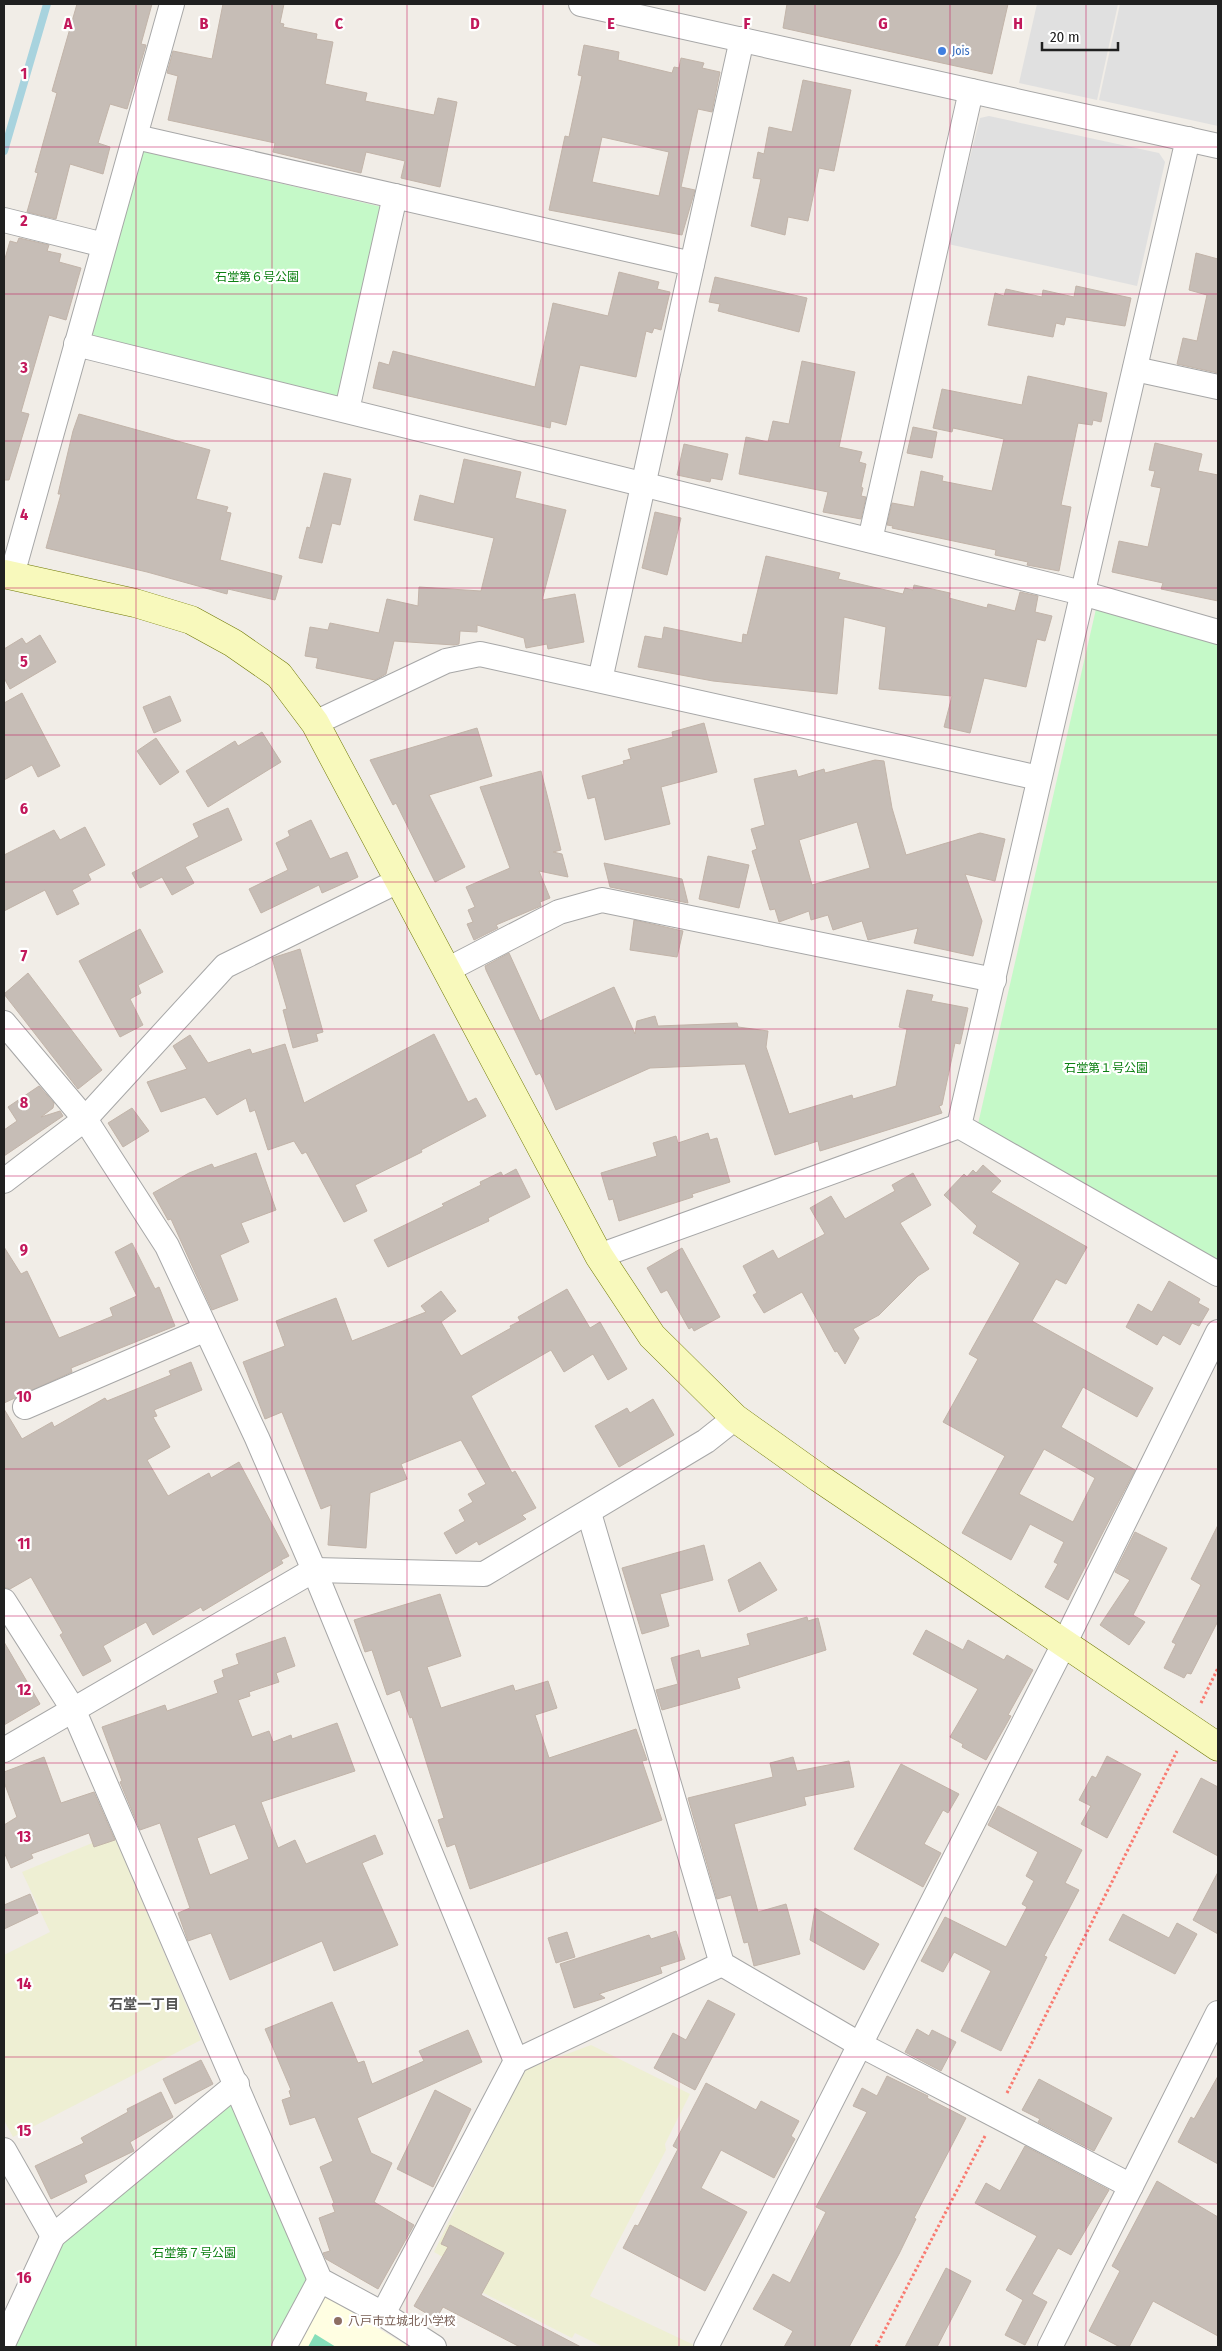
<svg xmlns="http://www.w3.org/2000/svg" width="1222" height="2351" font-family="'Fira Sans Condensed','Noto Sans JP',sans-serif">
<style>
.education{fill:#fffee2}
.farmland{fill:#eeefd3}
.park{fill:#c5f9c8}
.pitch{fill:#86dfba}
.parking{fill:#e0e0e0}
.lines{fill:none;stroke-linecap:round;stroke-linejoin:round}
.stream{stroke:#a8d3de;stroke-width:8}
.building{fill:#c6bdb6;stroke:#c2b4a9;fill-rule:evenodd}
.street-casing{stroke:#a7a7a7;stroke-width:26}
.secondary-casing{stroke:#707906;stroke-width:29}
.path{stroke:#f97a70;stroke-width:3;stroke-dasharray:2.5 2.5;stroke-linecap:butt}
.street{stroke:#fff;stroke-width:24}
.secondary{stroke:#f8f9bc;stroke-width:28}
.grid{fill:none;stroke:#c2185b;stroke-width:1;stroke-opacity:0.55}
.shop-dot{fill:#3f7fe0;stroke:#fff;stroke-width:2}
.education-dot{fill:#8d6e63;stroke:#fff;stroke-width:2}
.labels{text-anchor:middle;dominant-baseline:central;stroke-width:4.5;stroke-linejoin:round;paint-order:stroke}
.shop-label{font-size:12px;fill:#366cbe;stroke:#fff;text-anchor:start}
.park-label{font-size:12px;fill:#0d8013;stroke:#fff}
.education-label{font-size:12px;fill:#785e54;stroke:#fff;text-anchor:start}
.neighbourhood-label{font-size:14px;font-weight:bold;fill:#535353;stroke:#fff}
.grid-label{font-size:16px;text-anchor:middle;font-weight:bold;fill:#c2185b;stroke:#fff;stroke-width:4.5;stroke-linejoin:round;paint-order:stroke}
</style>
<rect width="100%" height="100%" fill="#f1ede7"/>
<polygon class="education" points="324,2295 409,2347 295,2347"/>
<g class="farmland">
<polygon points="114,1834 201,2040 13,2137 4,2120 4,1955 50,1932 22,1872"/>
<polygon points="591,2045 690,2094 665,2144 666,2150 590,2296 694,2345 693,2347 603,2347 575,2333 572,2338 464,2283 469,2272 434,2252 519,2079 527,2069"/>
</g>
<g class="park">
<polygon points="142,151 382,207 338,397 92,337"/>
<polygon points="1096,609 1218,644 1218,1265 978,1124"/>
<polygon points="233,2098 307,2279 271,2347 11,2347 62,2242"/>
</g>
<polygon class="pitch" points="315,2334 336,2347 308,2347"/>
<g class="parking">
<polygon points="1037,4 1118,4 1097,100 1019,83"/>
<polygon points="1120,4 1218,4 1218,126 1099,100"/>
<polygon points="989,116 1159,153 1165,162 1137,286 948,244 980,118"/>
</g>
<g class="lines">
<polyline class="stream" points="4,151 47,4"/>
</g>
<g class="building">
<polygon points="77,4 152,4 141,44 146,45 127,109 110,104 98,143 110,147 103,174 70,164 56,219 27,212 38,173 35,172 57,93 52,91"/>
<polygon points="223,4 284,4 280,23 284,24 283,27 317,34 316,39 333,42 325,84 367,93 365,101 434,115 438,98 457,102 440,187 401,178 405,161 366,152 361,173 273,152 275,143 168,120 178,76 167,73 173,51 212,59"/>
<polygon points="787,4 1008,4 992,74 783,28"/>
<path d="M584,45L619,52L618,60L672,73L674,67L679,68L681,58L704,63L702,68L720,72L712,112L698,109L681,187L695,190L682,235L549,210L565,136L569,137L582,76L578,75ZM602,137L669,152L659,196L592,182Z"/>
<polygon points="803,80 851,90 834,171 819,168 808,221 788,217 785,235 751,226 761,179 753,178 758,152 764,154 769,127 792,132"/>
<polygon points="19,238 49,245 47,251 61,254 59,262 81,268 66,320 49,315 21,412 29,414 9,480 4,480 4,262 10,241 17,243"/>
<polygon points="1196,253 1218,259 1218,373 1177,364 1183,338 1197,341 1207,295 1189,290"/>
<polygon points="619,272 659,282 657,289 670,292 661,330 654,328 652,333 646,331 636,377 580,365 566,425 551,421 550,428 373,388 379,362 389,365 393,351 535,387 553,303 608,316"/>
<polygon points="715,277 807,298 799,332 718,311 720,304 709,302"/>
<polygon points="1076,286 1131,298 1125,326 1066,317 1064,325 1056,323 1053,337 988,325 995,293 1004,296 1006,289 1042,297 1043,290 1074,297"/>
<polygon points="802,361 855,372 839,447 862,452 859,462 866,464 861,487 863,488 861,496 866,497 861,519 823,512 828,492 739,474 746,437 768,442 773,421 789,424"/>
<polygon points="1028,376 1107,393 1101,422 1093,420 1092,425 1078,423 1061,505 1071,507 1059,571 1027,565 1028,562 995,555 996,550 892,528 893,526 887,525 892,503 914,507 921,471 943,476 942,481 992,491 1004,439 953,428 952,432 933,428 942,389 1022,405"/>
<polygon points="79,414 210,450 196,499 228,507 226,512 231,513 220,560 282,576 275,600 228,589 227,594 147,572 46,548 61,494 58,494 73,431"/>
<polygon points="913,427 937,432 932,458 907,453"/>
<polygon points="1155,443 1202,454 1198,471 1218,475 1218,601 1161,589 1163,583 1112,572 1119,541 1148,547 1161,488 1151,486 1155,471 1149,470"/>
<polygon points="684,444 728,454 722,480 711,478 710,482 677,475"/>
<polygon points="464,459 521,472 515,498 566,510 542,600 575,594 584,642 548,649 547,644 526,648 524,638 477,625 477,632 460,631 459,644 454,645 394,641 386,674 375,680 316,668 318,658 305,656 310,627 328,630 330,623 379,633 387,599 418,606 419,587 481,591 494,538 414,520 420,495 454,504"/>
<polygon points="324,473 351,479 340,525 332,523 322,563 299,558 307,527 310,528"/>
<polygon points="655,512 681,518 667,575 642,568"/>
<polygon points="766,556 840,573 838,579 903,594 905,588 913,590 914,585 950,593 949,598 987,608 988,604 1015,611 1020,592 1038,596 1035,612 1052,616 1045,641 1037,639 1026,687 984,678 970,733 944,727 952,696 879,689 886,627 844,617 837,694 713,681 638,667 645,636 662,639 664,627 742,643 743,634 747,635"/>
<polygon points="40,635 56,662 10,689 4,678 4,649 22,638 26,644"/>
<polygon points="22,693 60,766 38,777 32,765 4,780 4,703"/>
<polygon points="170,696 181,721 154,733 143,707"/>
<polygon points="704,723 717,772 661,787 670,824 605,840 595,797 588,799 582,776 624,764 623,761 631,759 628,749 673,737 672,732"/>
<polygon points="477,728 492,776 429,795 465,867 435,882 396,803 393,805 370,760"/>
<polygon points="262,732 281,762 208,807 186,771 235,741 238,746"/>
<polygon points="156,738 179,772 160,785 137,751"/>
<path d="M875,760L884,761L892,808L906,855L980,833L1005,839L995,881L965,874L982,921L973,956L914,943L918,928L868,940L862,921L833,930L828,915L811,920L809,911L779,922L775,909L770,910L752,851L757,849L751,829L765,825L754,779L796,770L798,777L824,769L825,773ZM857,822L870,868L812,885L799,840Z"/>
<polygon points="541,771 561,850 553,852 562,854 568,877 539,871 550,898 540,902 541,906 496,925 498,928 474,940 467,924 473,922 468,910 475,907 466,887 510,868 480,787"/>
<polygon points="228,808 242,840 185,867 194,883 172,895 162,877 140,888 132,873 199,837 193,824"/>
<polygon points="311,820 330,859 347,852 358,877 322,893 319,885 261,913 249,889 288,870 276,843 290,836 288,831"/>
<polygon points="85,827 105,865 88,874 91,880 72,890 79,904 57,915 45,890 4,911 4,855 54,830 60,840"/>
<polygon points="708,856 749,865 739,908 699,899"/>
<polygon points="604,863 682,879 688,903 610,887"/>
<polygon points="634,920 683,931 677,957 630,950"/>
<polygon points="140,929 163,972 138,985 141,993 130,999 143,1025 120,1037 79,961"/>
<polygon points="300,949 323,1032 316,1034 318,1041 293,1048 283,1010 287,1009 272,958"/>
<polygon points="509,953 540,1021 614,987 635,1034 637,1021 655,1016 658,1026 737,1023 738,1027 768,1031 766,1047 789,1114 852,1095 853,1099 896,1086 907,1029 899,1027 907,990 933,995 931,1001 968,1008 960,1044 955,1043 942,1105 939,1106 942,1113 820,1151 818,1141 775,1155 745,1064 650,1068 556,1110 540,1073 536,1075 486,970 485,966"/>
<polygon points="28,973 102,1070 78,1089 4,994"/>
<polygon points="434,1034 468,1102 476,1098 486,1116 421,1150 422,1152 355,1185 367,1211 344,1222 306,1152 302,1154 294,1141 268,1150 255,1110 250,1112 246,1098 217,1115 205,1097 161,1112 147,1082 187,1069 173,1046 190,1035 208,1063 250,1049 252,1054 285,1044 304,1103"/>
<polygon points="39,1086 54,1103 53,1108 41,1117 60,1111 63,1116 4,1156 4,1130 17,1121 8,1107"/>
<polygon points="132,1108 149,1131 123,1147 108,1123"/>
<polygon points="708,1133 710,1140 717,1138 730,1182 692,1194 693,1197 619,1221 613,1199 609,1200 601,1173 657,1156 653,1143 676,1136 678,1143"/>
<polygon points="256,1153 276,1210 241,1223 249,1242 220,1255 238,1300 212,1310 171,1219 168,1220 153,1193 189,1173 212,1164 214,1168"/>
<path d="M983,1165L1001,1181L991,1192L1087,1247L1066,1284L1056,1279L1032,1321L1153,1388L1137,1417L1083,1387L1061,1427L1135,1470L1068,1600L1045,1587L1058,1564L1054,1562L1064,1542L1030,1524L1011,1560L962,1533L1005,1456L943,1422L978,1359L969,1354L1020,1263L973,1233L977,1226L944,1195L964,1174L967,1177L973,1170L976,1173ZM1044,1449L1095,1478L1073,1522L1019,1494Z"/>
<polygon points="516,1169 530,1197 488,1218 489,1221 388,1267 374,1240 444,1206 442,1204 481,1185 480,1182 501,1172 503,1176"/>
<polygon points="913,1173 931,1205 900,1223 929,1269 918,1276 879,1315 853,1329 859,1338 845,1364 837,1351 835,1352 802,1292 764,1313 753,1295 757,1293 743,1266 773,1250 778,1259 825,1234 810,1208 831,1196 845,1219 895,1191 892,1185"/>
<polygon points="132,1243 155,1289 159,1287 175,1326 71,1368 72,1372 4,1403 4,1247 21,1274 27,1271 59,1338 113,1316 110,1308 137,1296 115,1252"/>
<polygon points="682,1248 720,1317 694,1331 692,1327 689,1329 667,1290 661,1293 647,1268"/>
<polygon points="1169,1281 1200,1299 1198,1303 1209,1309 1199,1326 1192,1323 1180,1345 1163,1335 1157,1345 1126,1327 1138,1304 1152,1312"/>
<polygon points="567,1289 590,1328 600,1322 627,1369 608,1380 593,1354 564,1372 551,1350 471,1396 512,1473 515,1471 536,1508 522,1515 526,1519 479,1545 477,1541 456,1554 444,1533 465,1521 459,1510 473,1502 468,1494 486,1484 461,1440 401,1464 407,1479 370,1493 366,1548 328,1545 331,1505 321,1509 282,1412 265,1419 243,1362 285,1346 276,1321 336,1298 352,1341 426,1312 421,1306 441,1291 456,1311 441,1322 461,1356 511,1328 510,1326 520,1321 518,1317"/>
<polygon points="191,1362 202,1390 154,1410 157,1416 153,1417 170,1447 147,1460 168,1496 209,1473 211,1478 239,1462 289,1556 281,1560 283,1563 203,1611 201,1607 153,1635 146,1622 103,1646 111,1661 83,1676 60,1635 63,1633 31,1577 10,1589 4,1587 4,1409 22,1439 52,1422 54,1427 105,1398 107,1401 171,1375 169,1371"/>
<polygon points="653,1399 674,1435 619,1467 595,1426 627,1408 630,1413"/>
<polygon points="1218,1525 1218,1621 1191,1674 1187,1673 1184,1678 1164,1668 1176,1644 1172,1642 1201,1585 1191,1579"/>
<polygon points="1135,1532 1167,1548 1133,1615 1145,1622 1129,1645 1100,1625 1130,1580 1115,1572"/>
<polygon points="704,1545 713,1580 660,1594 669,1626 642,1634 622,1568"/>
<polygon points="760,1562 777,1590 739,1612 728,1580"/>
<polygon points="440,1594 461,1656 427,1667 441,1708 513,1685 515,1691 548,1681 557,1708 535,1715 549,1758 636,1729 647,1760 642,1761 662,1820 470,1889 455,1844 447,1847 438,1820 444,1818 412,1717 410,1718 400,1690 387,1695 372,1650 365,1652 354,1620"/>
<polygon points="807,1617 808,1621 818,1618 826,1650 737,1678 740,1688 662,1710 656,1690 678,1684 671,1658 699,1650 701,1658 750,1645 747,1634"/>
<polygon points="926,1630 963,1650 968,1640 1004,1660 1007,1655 1033,1670 1008,1715 1011,1716 986,1760 962,1747 963,1744 950,1737 978,1689 913,1654"/>
<path d="M285,1637L295,1666L276,1673L279,1682L249,1692L250,1696L238,1700L252,1737L269,1731L273,1742L291,1735L292,1739L337,1723L355,1771L261,1802L278,1848L295,1840L306,1864L375,1835L383,1854L362,1863L398,1945L334,1971L322,1941L230,1980L211,1933L188,1941L178,1913L190,1908L160,1823L140,1830L120,1782L122,1781L102,1727L165,1705L167,1711L218,1693L214,1681L224,1677L222,1670L239,1664L236,1654ZM235,1824L249,1859L210,1875L197,1838Z"/>
<polygon points="4,1642 40,1704 4,1725"/>
<polygon points="1107,1756 1141,1774 1107,1838 1081,1824 1091,1806 1079,1800 1092,1776 1096,1778"/>
<polygon points="44,1757 61,1803 94,1792 115,1840 94,1847 89,1833 31,1854 33,1858 11,1868 4,1852 4,1825 17,1817 4,1782 4,1772"/>
<polygon points="793,1757 797,1771 849,1761 854,1787 804,1797 806,1805 734,1824 758,1912 786,1904 800,1954 754,1966 748,1942 744,1943 731,1895 717,1899 688,1798 773,1777 770,1763"/>
<polygon points="901,1764 959,1794 948,1813 943,1810 924,1844 941,1853 923,1887 854,1849"/>
<polygon points="1201,1778 1218,1787 1218,1856 1173,1832"/>
<polygon points="998,1806 1082,1850 1065,1883 1079,1890 1044,1956 1047,1957 1001,2051 961,2031 991,1971 954,1952 943,1972 921,1961 945,1917 1006,1947 1027,1907 1022,1904 1034,1881 1026,1876 1038,1852 988,1825"/>
<polygon points="1218,1872 1218,1934 1193,1920"/>
<polygon points="30,1894 38,1913 4,1929 4,1905"/>
<polygon points="815,1908 879,1944 864,1970 810,1940"/>
<polygon points="1123,1914 1169,1938 1177,1923 1197,1934 1175,1974 1109,1940"/>
<polygon points="676,1931 685,1959 660,1967 662,1973 599,1994 605,1998 574,2008 560,1964 649,1935 651,1939"/>
<polygon points="567,1932 575,1957 556,1963 548,1938"/>
<polygon points="708,2000 735,2014 695,2090 654,2068 673,2033 686,2040"/>
<polygon points="332,2002 358,2063 364,2061 372,2084 424,2061 419,2051 468,2030 482,2062 357,2118 371,2153 392,2163 374,2202 414,2225 378,2289 326,2259 323,2253 330,2251 319,2218 335,2212 332,2204 334,2203 320,2167 333,2161 315,2117 290,2125 282,2100 291,2097 289,2091 291,2090 265,2029"/>
<polygon points="917,2029 929,2036 932,2030 956,2042 941,2071 905,2052"/>
<polygon points="201,2060 213,2084 175,2104 163,2079"/>
<polygon points="887,2076 928,2096 927,2098 966,2118 914,2218 916,2219 899,2254 849,2347 784,2347 793,2331 753,2309 773,2274 790,2283 826,2212 816,2207 867,2112 853,2106 862,2088 877,2096"/>
<polygon points="1218,2076 1218,2164 1178,2142 1191,2117 1194,2119"/>
<polygon points="1039,2079 1112,2118 1094,2151 1038,2122 1040,2119 1022,2110"/>
<polygon points="706,2083 756,2110 761,2101 799,2121 791,2136 795,2139 774,2178 721,2150 701,2188 747,2212 705,2291 623,2248 635,2225 638,2226 678,2149 673,2146"/>
<polygon points="435,2090 471,2109 433,2187 397,2169"/>
<polygon points="161,2092 173,2117 130,2142 134,2151 84,2175 87,2182 51,2199 35,2166 84,2143 81,2138 128,2112 127,2109"/>
<polygon points="1025,2146 1109,2190 1071,2255 1058,2248 1032,2294 1047,2302 1025,2345 1005,2335 1023,2300 1006,2290 1037,2236 975,2203 986,2183 1000,2191"/>
<polygon points="1157,2181 1218,2217 1218,2336 1153,2301 1129,2347 1120,2347 1089,2331 1120,2271 1112,2266"/>
<polygon points="450,2225 504,2253 481,2295 581,2347 520,2347 443,2307 436,2319 414,2306 448,2247 441,2244"/>
<polygon points="946,2268 971,2281 937,2347 905,2347"/>
</g>
<g class="lines">
<defs>
<g id="street">
<polyline points="581,4 1218,146"/>
<polyline points="136,137 692,264"/>
<polyline points="1188,139 959,1126 1218,1274"/>
<polyline points="4,220 104,245"/>
<polyline points="76,344 1082,593 1218,632"/>
<polyline points="1135,369 1218,387"/>
<polyline points="347,410 395,196"/>
<polyline points="870,540 971,91"/>
<polyline points="12,575 172,4"/>
<polyline points="600,680 742,39"/>
<polyline points="315,723 446,661 480,654 1039,778"/>
<polyline points="447,970 559,912 602,900 994,980"/>
<polyline points="4,1023 85,1119 167,1246 257,1438 314,1570 516,2061"/>
<polyline points="4,1181 85,1119 225,966 398,881"/>
<polyline points="599,1256 959,1126"/>
<polyline points="25,1407 206,1329"/>
<polyline points="589,1513 722,1964 859,2044 1131,2186"/>
<polyline points="4,1601 73,1709 320,2280 383,2314 434,2347"/>
<polyline points="4,1750 314,1570 484,1574 706,1441 735,1418"/>
<polyline points="4,2150 53,2236"/>
<polyline points="383,2314 516,2061 722,1964"/>
<polyline points="4,2342 53,2236 237,2084"/>
<polyline points="284,2347 320,2280"/>
<polyline points="706,2347 1065,1642 1218,1332"/>
<polyline points="1050,2347 1218,2013"/>
</g>
<polyline id="secondary" points="4,574 135,603 191,620 233,643 279,675 315,723 599,1256 652,1336 735,1418 819,1478 1218,1747"/>
</defs>
<use href="#street" class="street-casing"/>
<use href="#secondary" class="secondary-casing"/>
<g class="path">
<polyline points="1201,1703 1218,1668"/>
<polyline points="1007,2093 1177,1751"/>
<polyline points="876,2347 985,2136"/>
</g>
<use href="#street" class="street"/>
<use href="#secondary" class="secondary"/>
</g>
<path class="grid" d="M136,4V2347M272,4V2347M407,4V2347M543,4V2347M679,4V2347M815,4V2347M950,4V2347M1086,4V2347M4,147H1218M4,294H1218M4,441H1218M4,588H1218M4,735H1218M4,882H1218M4,1029H1218M4,1176H1218M4,1322H1218M4,1469H1218M4,1616H1218M4,1763H1218M4,1910H1218M4,2057H1218M4,2204H1218"/>
<circle class="shop-dot" cx="942" cy="51" r="5"/>
<circle class="education-dot" cx="338" cy="2321" r="5"/>
<g class="labels">
<g class="shop-label">
<text x="952" y="51">Jois</text>
</g>
<g class="park-label">
<text x="257" y="277">石堂第６号公園</text>
<text x="1106" y="1068">石堂第１号公園</text>
<text x="194" y="2253">石堂第７号公園</text>
</g>
<g class="education-label">
<text x="348" y="2321">八戸市立城北小学校</text>
</g>
<g class="neighbourhood-label">
<text x="144" y="2004">石堂一丁目</text>
</g>
</g>
<g class="grid-label">
<text x="68" y="29">A</text>
<text x="204" y="29">B</text>
<text x="339" y="29">C</text>
<text x="475" y="29">D</text>
<text x="611" y="29">E</text>
<text x="747" y="29">F</text>
<text x="883" y="29">G</text>
<text x="1018" y="29">H</text>
<text x="24" y="79">1</text>
<text x="24" y="226">2</text>
<text x="24" y="373">3</text>
<text x="24" y="520">4</text>
<text x="24" y="667">5</text>
<text x="24" y="814">6</text>
<text x="24" y="961">7</text>
<text x="24" y="1108">8</text>
<text x="24" y="1255">9</text>
<text x="24" y="1402">10</text>
<text x="24" y="1549">11</text>
<text x="24" y="1695">12</text>
<text x="24" y="1842">13</text>
<text x="24" y="1989">14</text>
<text x="24" y="2136">15</text>
<text x="24" y="2283">16</text>
</g>
<rect width="1222" height="2351" fill="none" stroke="#202020" stroke-width="10"/>
<path d="M1042 42v8h76v-8" fill="none" stroke="#202020" stroke-width="2.5"/>
<text x="1050" y="42" font-size="15" fill="#202020" stroke="#ffffff" stroke-width="4" paint-order="stroke">20 m</text>
</svg>
